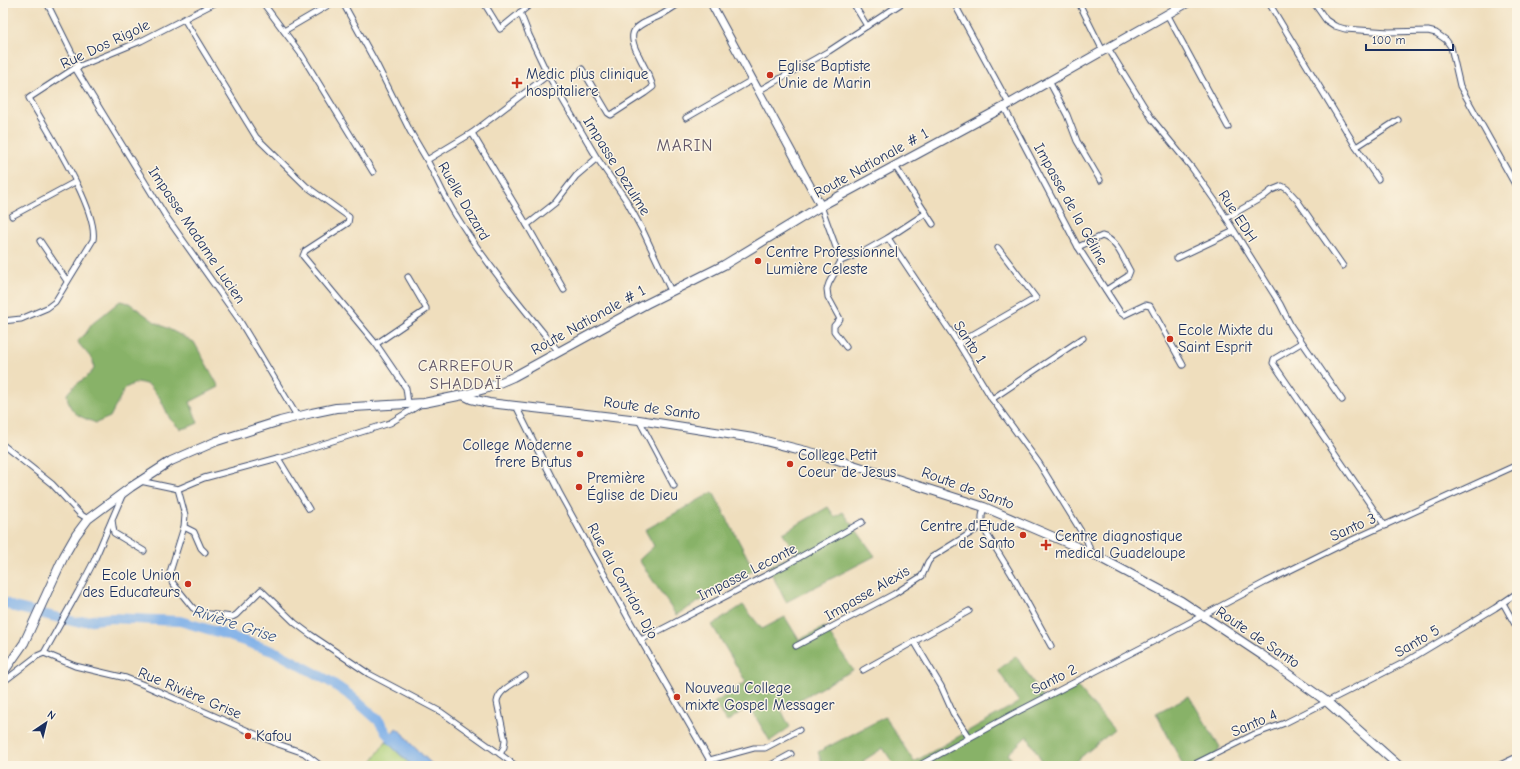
<svg xmlns="http://www.w3.org/2000/svg" width="1520" height="769" font-family="'Comic Neue',sans-serif">
<style>
.green{fill:#abcf78;stroke:#637f6b}
.forest{fill:#88b268;stroke:#527063}
.water{fill:#7baee8;stroke:#4b6ea3}
.lines{fill:none;stroke-linecap:round;stroke-linejoin:round}
.river{stroke:#7baee8;stroke-width:10}
.street-casing{stroke:#3b496c;stroke-width:7}
.secondary-casing{stroke:#3b496c;stroke-width:9}
.primary-casing{stroke:#3b496c;stroke-width:10}
.street{stroke:#fff;stroke-width:5}
.secondary{stroke:#fff;stroke-width:7}
.primary{stroke:#fff;stroke-width:8}
.poi-dot{fill:#c8321e;stroke:#fcf5e5;stroke-width:1.5}
.labels{text-anchor:middle;dominant-baseline:central;stroke-width:3;stroke-linejoin:round;paint-order:stroke}
.street-label{font-size:15px;fill:#1b2f5e;stroke:#fcf5e5}
.poi-label{font-size:15px;fill:#1b2f5e;stroke:#fcf5e5;text-anchor:start}
.neighbourhood-label{font-size:16px;letter-spacing:1px;fill:#625869;stroke:#fcf5e5}
.water-label{font-size:16px;font-style:italic;fill:#385587;stroke:#fcf5e5}
.quarter-label{font-size:17px;letter-spacing:1px;fill:#625869;stroke:#fcf5e5}
</style>
<rect width="100%" height="100%" fill="#fcf5e5"/>
<filter id="ink" filterUnits="userSpaceOnUse"><feTurbulence type="fractalNoise" baseFrequency=".025" numOctaves="2"/><feDisplacementMap in="SourceGraphic" scale="8" xChannelSelector="R" yChannelSelector="G"/><feConvolveMatrix kernelMatrix="1 2 1 2 8 2 1 2 1" color-interpolation-filters="sRGB"/></filter>
<filter id="wash" filterUnits="userSpaceOnUse"><feTurbulence type="fractalNoise" baseFrequency=".012" numOctaves="4" result="noise"/><feDisplacementMap in="SourceGraphic" scale="16" xChannelSelector="R" yChannelSelector="G"/><feGaussianBlur stdDeviation="0.9" result="paint"/><feColorMatrix in="noise" values="0 0 0 0 0 0 0 0 0 0 0 0 0 0 0 0 0 1.4 0 .05"/><feComposite in="paint" operator="in"/></filter>
<g filter="url(#wash)">
<rect width="100%" height="100%" fill="#efdebd"/>
<polygon class="green" points="386,741 412,766 369,766"/>
<g class="forest">
<path d="M120,301L129,303L155,322L194,342L219,387L190,402L198,423L189,427L180,429L170,419L160,398L149,385L138,382L125,388L110,417L96,423C79,416 69,414 67,394C76,382 86,380 94,369L93,360L79,344L78,341L86,333L92,324Z"/>
<polygon points="713,492 754,570 676,615 639,560 654,546 645,530"/>
<polygon points="828,507 835,517 843,512 875,556 786,602 768,567 796,554 783,533"/>
<polygon points="743,605 762,629 785,617 799,640 825,627 853,670 781,710 790,727 770,741 749,706 727,722 714,703 746,682 712,625"/>
<polygon points="1016,656 1046,702 1075,684 1114,730 1070,766 1045,766 1027,736 1008,754 1016,766 945,766 944,764 941,766 895,766 883,748 863,761 866,766 823,766 818,752 885,717 914,762 1019,702 998,670"/>
<polygon points="1189,696 1220,747 1211,764 1213,766 1181,766 1183,765 1156,713"/>
</g>
<polygon class="water" points="396,728 404,734 409,742 434,766 412,766 386,741"/>
<g class="lines">
<polyline class="river" points="3,602 14,607 76,622 110,618 180,621 221,633 278,653 329,681 351,696 379,721 388,735 400,745"/>
</g>
</g>
<g filter="url(#ink)">
<g class="lines">
<defs>
<g id="street">
<polyline points="47,3 79,67"/>
<polyline points="263,3 301,54 373,172"/>
<polyline points="343,3 377,65 410,131 427,160"/>
<polyline points="484,3 500,29 532,3"/>
<polyline points="853,3 867,26"/>
<polyline points="954,3 1009,104"/>
<polyline points="1079,3 1103,51"/>
<polyline points="1269,3 1356,147 1398,120"/>
<polyline points="1314,3 1326,20 1335,26 1345,29 1389,32 1428,31 1436,33 1446,40 1451,47 1460,86 1517,188"/>
<polyline points="520,12 529,35 548,75 597,158 626,200 644,233 671,291"/>
<polyline points="1167,14 1228,127"/>
<polyline points="184,19 256,137 306,186 349,217 348,223 305,251 303,256 376,344 406,388 408,403"/>
<polyline points="284,31 332,3"/>
<polyline points="1108,48 1152,119 1192,168 1218,205 1280,304 1291,326 1342,400"/>
<polyline points="75,68 165,215 238,318 297,416"/>
<path d="M582,69L608,113L611,115L645,93L653,87C650,75 644,67 639,56C623,27 639,26 661,15C668,11 674,7 680,3"/>
<path d="M548,75L472,133L427,160C437,179 445,199 457,217C487,265 523,308 559,352"/>
<polyline points="1049,81 1067,115 1077,141 1100,180"/>
<polyline points="758,91 829,51 902,3"/>
<polyline points="1004,107 1078,247 1120,312 1124,315 1126,314 1145,305 1150,306 1183,365"/>
<polyline points="686,118 752,80"/>
<polyline points="472,133 527,225 564,290"/>
<polyline points="1356,147 1378,179"/>
<polyline points="895,166 933,224"/>
<polyline points="821,206 841,261 863,252 888,238 958,343 992,399 1039,463 1087,541 1091,553"/>
<polyline points="12,216 75,182"/>
<polyline points="1226,218 1263,197 1272,190 1282,186 1287,189 1297,200 1343,266"/>
<polyline points="527,225 555,203 576,176 597,158"/>
<polyline points="888,238 926,213"/>
<polyline points="40,241 67,281"/>
<path d="M1078,247L1102,236C1117,240 1123,259 1130,271L1128,276L1106,290"/>
<polyline points="1177,258 1234,231"/>
<polyline points="841,261 829,283 827,289 828,297 840,319 834,326 834,331 846,347"/>
<path d="M3,321L21,319L47,308L55,302L93,240C99,210 45,127 29,98L75,68L141,41L215,3"/>
<polyline points="958,343 1036,298 998,248"/>
<polyline points="1301,343 1274,359 1273,363 1385,526"/>
<polyline points="376,344 426,310 426,308 408,277"/>
<polyline points="992,399 1083,338"/>
<polyline points="516,406 560,494 631,623 713,766"/>
<polyline points="639,420 674,486"/>
<polyline points="3,445 52,484 80,514 88,519"/>
<polyline points="278,458 309,509"/>
<polyline points="140,481 178,489 204,478 278,458 390,423 421,404"/>
<polyline points="178,489 185,515 184,527 170,572 172,582 193,608 202,613 232,617 236,615 261,590 295,623 311,635 369,674 441,712 500,754 516,766"/>
<polyline points="112,520 114,533 144,551"/>
<polyline points="982,526 1012,575 1051,646"/>
<polyline points="184,527 194,532 201,548 205,552"/>
<polyline points="1503,603 1517,628"/>
<polyline points="641,640 786,565 862,522"/>
<polyline points="914,641 941,686 953,713 969,738"/>
<polyline points="796,646 894,594 922,576 928,562 932,557 982,526 982,516 984,507"/>
<polyline points="44,653 75,666 126,678 144,685 278,744 304,753 321,766"/>
<polyline points="863,670 969,611"/>
<polyline points="3,682 37,656 44,653 78,592 94,561 122,496"/>
<path d="M500,754L504,747L505,740L497,702C498,690 515,683 525,676"/>
<polyline points="710,760 754,748 765,748 799,730"/>
<polyline points="769,766 791,754"/>
<polyline points="918,766 1013,714 1164,636 1266,582 1341,545 1517,465"/>
<polyline points="1191,766 1255,734 1285,723 1407,661 1495,608 1517,593"/>
<polyline points="1498,766 1517,757"/>
</g>
<polyline id="secondary" points="711,3 821,206"/>
<g id="primary">
<polyline points="463,395 471,399 489,403 639,420 753,438 822,455 984,507 1091,553 1181,601 1262,655 1326,701 1399,766"/>
<polyline points="3,673 24,643 64,556 76,535 88,519 131,487 171,461 217,441 280,421 312,413 336,408 424,403 463,395 485,389 513,377 646,304 724,265 821,206 1004,107 1187,3"/>
</g>
</defs>
<use href="#street" class="street-casing"/>
<use href="#secondary" class="secondary-casing"/>
<use href="#primary" class="primary-casing"/>
<use href="#street" class="street"/>
<use href="#secondary" class="secondary"/>
<use href="#primary" class="primary"/>
</g>
</g>
<g class="poi-dot">
<circle cx="770" cy="75" r="4"/>
<path d="M515 77h4v4h4v4h-4v4h-4v-4h-4v-4h4z"/>
<circle cx="758" cy="261" r="4"/>
<circle cx="1170" cy="339" r="4"/>
<circle cx="580" cy="454" r="4"/>
<circle cx="790" cy="464" r="4"/>
<circle cx="579" cy="487" r="4"/>
<circle cx="1023" cy="535" r="4"/>
<path d="M1044 539h4v4h4v4h-4v4h-4v-4h-4v-4h4z"/>
<circle cx="188" cy="584" r="4"/>
<circle cx="677" cy="697" r="4"/>
<circle cx="248" cy="736" r="4"/>
</g>
<g class="labels">
<g class="street-label">
<text transform="translate(105 44) rotate(-25)">Rue Dos Rigole</text>
<text transform="translate(871 163) rotate(-29)">Route Nationale # 1</text>
<text transform="translate(617 166) rotate(58)">Impasse Dezulme</text>
<text transform="translate(464 201) rotate(60)">Ruelle Dazard</text>
<text transform="translate(1071 204) rotate(61)">Impasse de la Géline</text>
<text transform="translate(1238 216) rotate(57)">Rue EDH</text>
<text transform="translate(197 235) rotate(56)">Impasse Madame Lucien</text>
<text transform="translate(588 320) rotate(-29)">Route Nationale # 1</text>
<text transform="translate(970 342) rotate(57)">Santo 1</text>
<text transform="translate(652 408) rotate(8)">Route de Santo</text>
<text transform="translate(968 488) rotate(20)">Route de Santo</text>
<text transform="translate(1353 527) rotate(-24)">Santo 3</text>
<text transform="translate(747 572) rotate(-27)">Impasse Leconte</text>
<text transform="translate(623 581) rotate(61)">Rue du Corridor Djo</text>
<text transform="translate(867 593) rotate(-30)">Impasse Alexis</text>
<text transform="translate(1258 637) rotate(34)">Route de Santo</text>
<text transform="translate(1417 641) rotate(-30)">Santo 5</text>
<text transform="translate(1054 679) rotate(-27)">Santo 2</text>
<text transform="translate(190 693) rotate(23)">Rue Rivière Grise</text>
<text transform="translate(1254 723) rotate(-23)">Santo 4</text>
</g>
<g class="poi-label">
<text x="778" y="66">Eglise Baptiste<tspan x="778" dy="17">Unie de Marin</tspan></text>
<text x="526" y="74">Medic plus clinique<tspan x="526" dy="17">hospitaliere</tspan></text>
<text x="766" y="252">Centre Professionnel<tspan x="766" dy="17">Lumière Celeste</tspan></text>
<text x="1178" y="330">Ecole Mixte du<tspan x="1178" dy="17">Saint Esprit</tspan></text>
<text x="572" y="445" text-anchor="end">College Moderne<tspan x="572" dy="17">frere Brutus</tspan></text>
<text x="798" y="455">College Petit<tspan x="798" dy="17">Coeur de Jesus</tspan></text>
<text x="587" y="478">Première<tspan x="587" dy="17">Église de Dieu</tspan></text>
<text x="1015" y="526" text-anchor="end">Centre d'Etude<tspan x="1015" dy="17">de Santo</tspan></text>
<text x="1055" y="536">Centre diagnostique<tspan x="1055" dy="17">medical Guadeloupe</tspan></text>
<text x="180" y="575" text-anchor="end">Ecole Union<tspan x="180" dy="17">des Educateurs</tspan></text>
<text x="685" y="688">Nouveau College<tspan x="685" dy="17">mixte Gospel Messager</tspan></text>
<text x="256" y="736">Kafou</text>
</g>
<g class="neighbourhood-label">
<text x="466" y="366">CARREFOUR<tspan x="466" dy="18">SHADDAÏ</tspan></text>
</g>
<g class="water-label">
<text transform="translate(235 624) rotate(18)">Rivière Grise</text>
</g>
<g class="quarter-label">
<text x="685" y="145">MARIN</text>
</g>
</g>
<rect width="1520" height="769" fill="none" stroke="#fcf5e5" stroke-width="16"/>
<g transform="translate(46 723) rotate(35)" stroke="#fcf5e5" stroke-width="3" paint-order="stroke">
<path d="M0-3L7 15L0 10L-7 15Z" fill="#1b2f5e"/>
<text y="-6" font-size="11" font-weight="bold" text-anchor="middle" fill="#1b2f5e">N</text>
</g>
<path d="M1366 44v6h87v-6" fill="none" stroke="#1b2f5e" stroke-width="2"/>
<text x="1372" y="44" font-size="12" fill="#1b2f5e" stroke="#fcf5e5" stroke-width="3" paint-order="stroke">100 m</text>
</svg>
